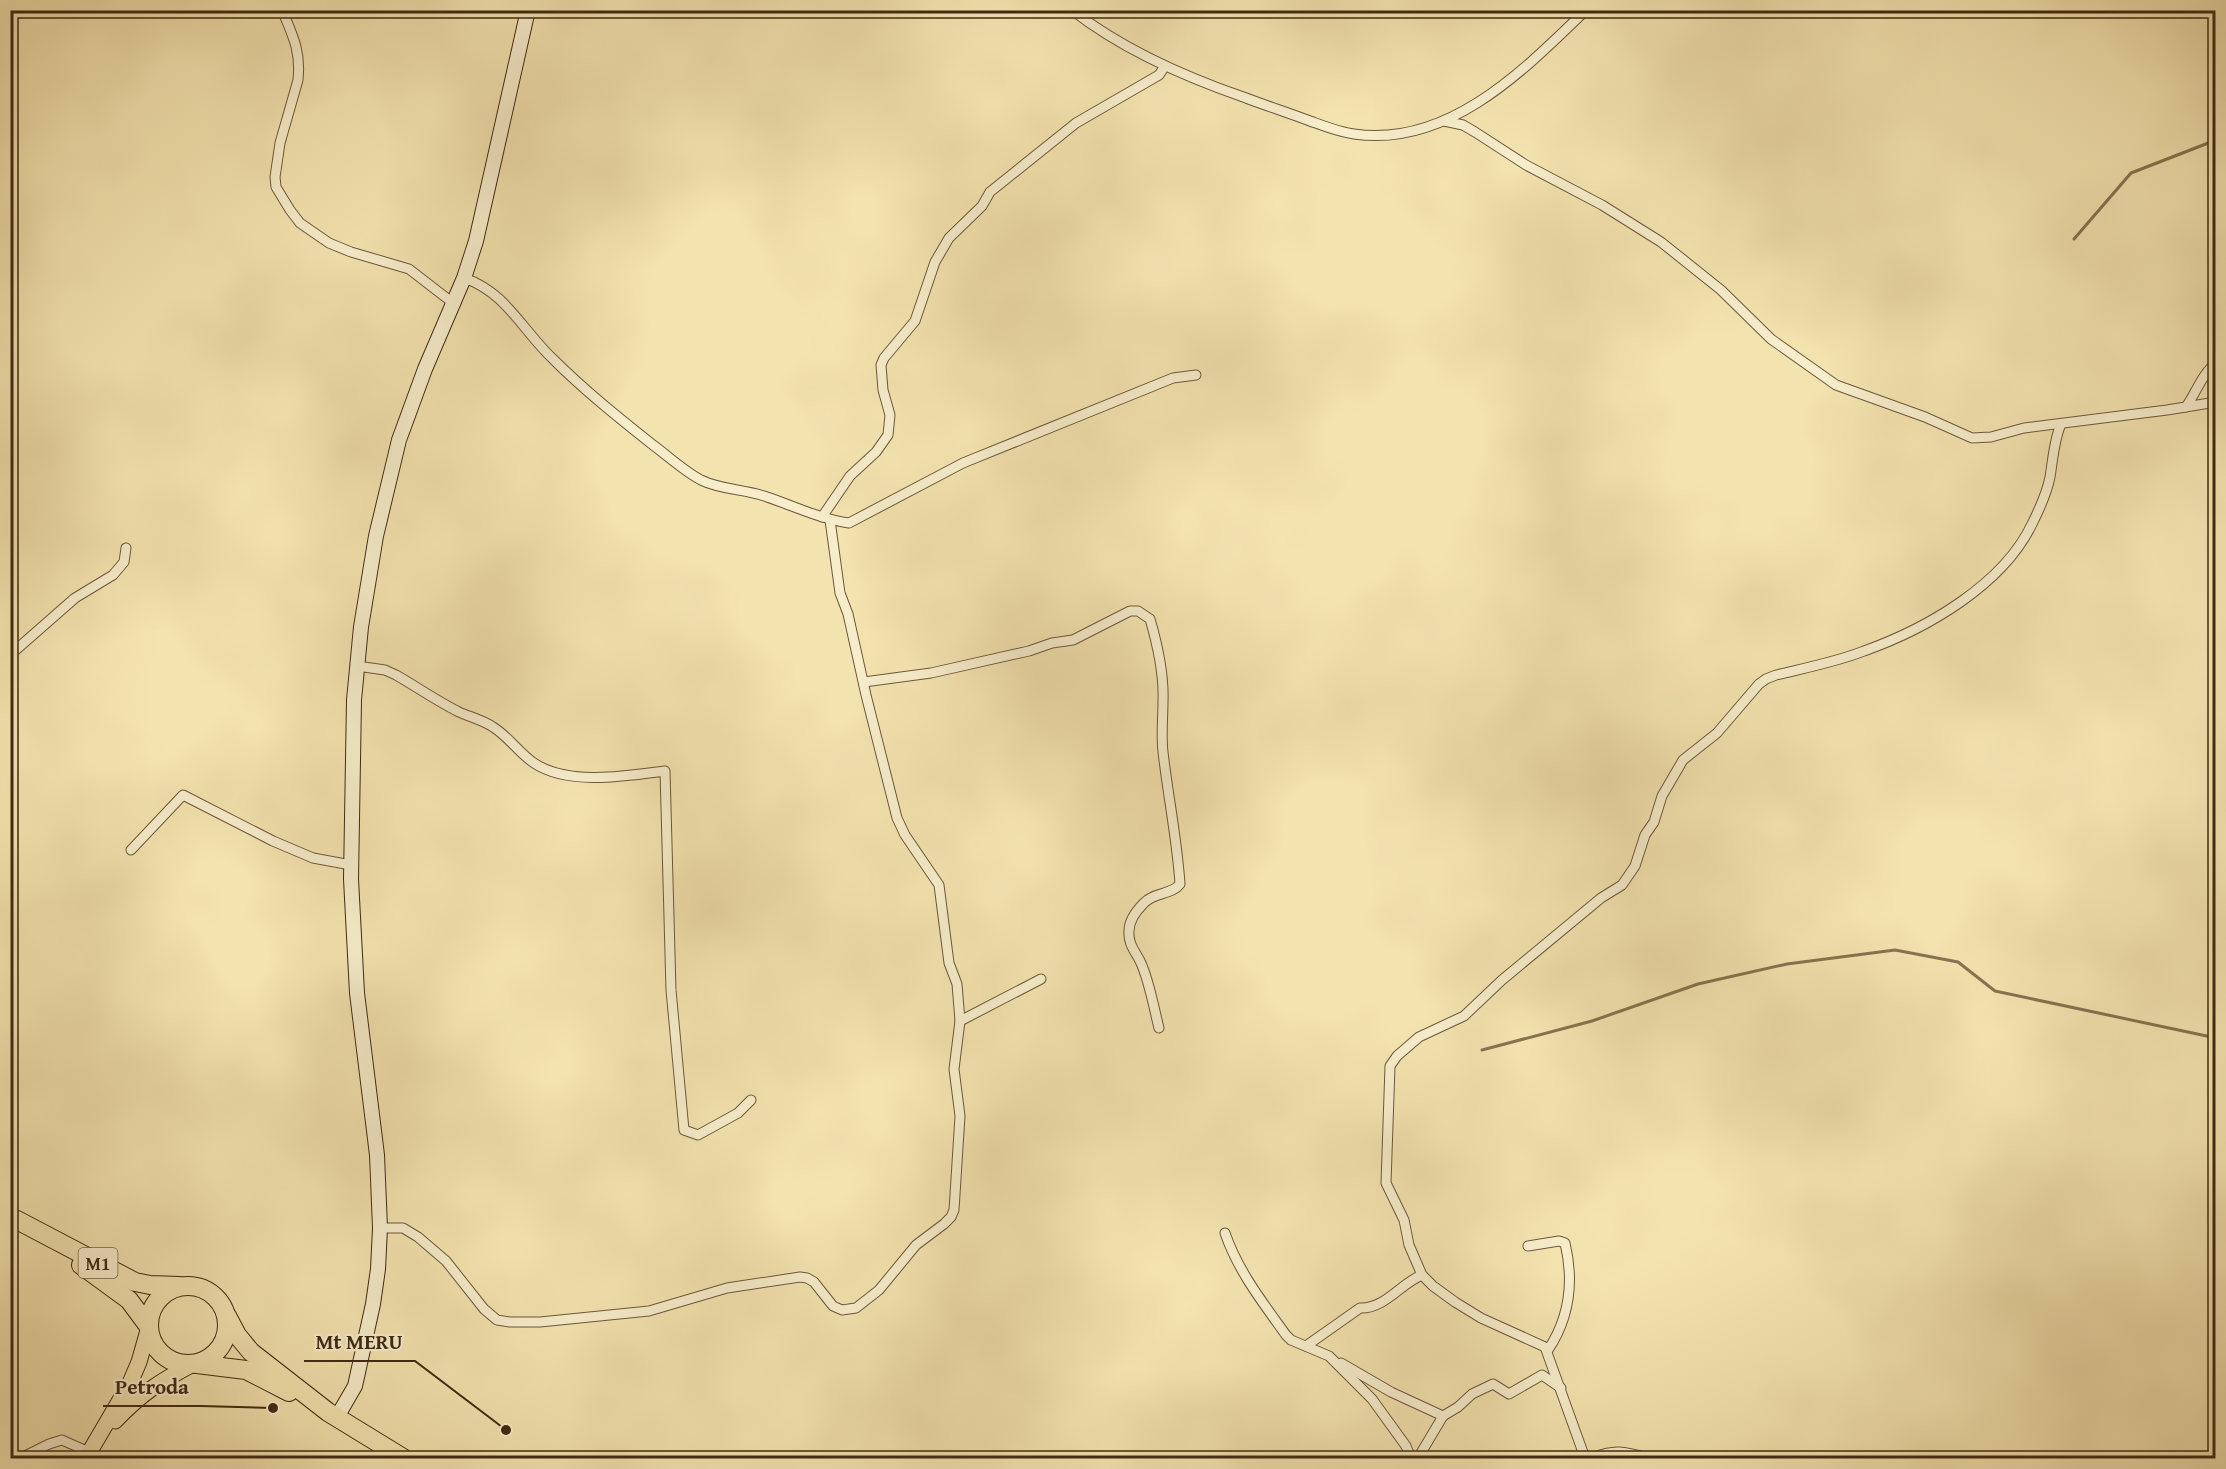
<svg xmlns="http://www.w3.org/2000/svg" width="2226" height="1469" font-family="'Gentium Book Plus',serif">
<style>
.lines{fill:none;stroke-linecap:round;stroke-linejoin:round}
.stream{stroke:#867351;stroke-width:3}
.street-casing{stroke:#6c583b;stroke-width:11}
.secondary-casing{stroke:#3f2a14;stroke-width:16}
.primary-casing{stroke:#3f2a14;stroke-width:17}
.highway-casing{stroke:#3f2a14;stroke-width:20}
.street{stroke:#f7edcb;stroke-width:9}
.secondary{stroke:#f7edcb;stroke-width:14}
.primary{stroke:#f3e3af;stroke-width:15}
.highway{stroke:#f3e3af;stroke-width:18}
.labels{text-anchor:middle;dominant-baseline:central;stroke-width:4.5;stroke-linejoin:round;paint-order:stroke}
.shield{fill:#f7edcb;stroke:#76644b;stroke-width:1.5}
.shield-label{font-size:18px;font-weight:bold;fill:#3f2a14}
.leader{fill:none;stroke:#3f2a14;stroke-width:2}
.callout-dot{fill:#3f2a14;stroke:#f7edcb;stroke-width:2}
.callout-label{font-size:21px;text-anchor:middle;font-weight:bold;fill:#3f2a14;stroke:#f7edcb;stroke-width:4.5;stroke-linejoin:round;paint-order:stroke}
</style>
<rect width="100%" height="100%" fill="#f3e3af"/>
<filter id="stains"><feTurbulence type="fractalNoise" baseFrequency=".00333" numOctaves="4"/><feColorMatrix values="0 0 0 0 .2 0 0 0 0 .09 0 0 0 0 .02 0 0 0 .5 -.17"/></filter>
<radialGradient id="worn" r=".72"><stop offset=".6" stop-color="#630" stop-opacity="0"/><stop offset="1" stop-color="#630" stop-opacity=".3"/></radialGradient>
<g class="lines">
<g class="stream">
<polyline points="2074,239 2131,173 2216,140"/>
<polyline points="1482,1050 1592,1021 1698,984 1787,964 1895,950 1958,962 1995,991 2216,1038"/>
</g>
<defs>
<g id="street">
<path d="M282,10C293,36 301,51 298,80L280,143L275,177L276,187L290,210L300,223L329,243L351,252L409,269L453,303"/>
<path d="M1072,10C1123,50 1185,77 1246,98C1267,106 1289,113 1310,121C1324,126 1339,132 1354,134C1448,148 1524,70 1586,10"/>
<polyline points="1444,121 1463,125 1475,132 1526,165 1602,205 1661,242 1721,290 1771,339 1836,385 1925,417 1972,438 1991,437 2024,428 2167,410 2216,402"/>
<path d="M464,278C506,292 522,330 553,359C584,390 619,418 653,445C668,456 684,471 701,480C721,490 745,489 767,497C794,506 820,519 849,523L963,463L1173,378L1196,375"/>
<path d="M2186,407C2196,393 2202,374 2216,363"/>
<polyline points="822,517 850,476 876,452 888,435 890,415 883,390 881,365 884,358 915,321 935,262 949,238 982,206 990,192 1076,123 1159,75 1165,66"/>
<polyline points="10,655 75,598 113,575 124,562 126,548"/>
<path d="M357,666L385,670L396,675C417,687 437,701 459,712C470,717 483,720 493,727C509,737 519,753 534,763C568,786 627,776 665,771L671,990L684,1130L698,1135L738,1113L751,1100"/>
<path d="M864,682L931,673L1029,651L1052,643L1073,640L1130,611H1138L1150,619C1157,643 1164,676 1163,701C1163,718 1161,734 1163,752C1168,796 1177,839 1180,884C1172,895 1154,892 1144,903C1137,910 1129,921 1129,931C1128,944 1135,951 1140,961C1149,979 1154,1009 1159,1028"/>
<polyline points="131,850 183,795 273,841 313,858 351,865"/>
<polyline points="960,1021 1041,979"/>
<polyline points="380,1228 403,1228 418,1237 446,1261 484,1309 497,1320 510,1322 540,1322 649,1311 727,1288 800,1277 807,1278 814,1282 833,1306 842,1310 856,1308 879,1290 916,1245 944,1224 951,1217 954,1210 960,1116 954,1069 960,1021 957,984 949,963 939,885 905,835 897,818 866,695 848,614 840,593 830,520"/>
<path d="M1225,1233C1238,1271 1263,1303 1286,1335L1291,1340L1329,1356L1372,1399L1406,1446L1411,1458"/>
<path d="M1528,1246L1559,1241L1565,1243C1574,1281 1570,1317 1548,1350"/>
<path d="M1306,1346L1360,1308C1385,1309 1401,1283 1422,1275"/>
<polyline points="1341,1363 1391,1392 1443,1416"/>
<polyline points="21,1458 49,1444 62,1440 89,1452"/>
<polyline points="1418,1458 1443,1416 1458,1407 1472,1394 1493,1384 1509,1394 1542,1375 1561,1388"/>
<path d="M1585,1458L1545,1347L1481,1318L1455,1302L1433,1286L1422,1275L1409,1245L1404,1220L1386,1183L1390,1066L1397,1056L1419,1037L1464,1016L1502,980L1601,898L1622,885L1635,866L1645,835L1654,822L1662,796L1683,760L1717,733L1759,684L1766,679L1776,675C1805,668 1836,662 1864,651C1926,629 2003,585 2032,524C2039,510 2047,493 2050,477C2053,459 2054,440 2061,424"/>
<path d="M1592,1458C1614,1449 1624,1451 1647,1458"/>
</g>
<polyline id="secondary" points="337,1417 355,1386 373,1304 378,1269 380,1228 377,1155 357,993 351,879 354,700 361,627 376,536 399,440 425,369 464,278 476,241 528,10"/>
<g id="primary">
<path d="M115,1421C142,1393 159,1382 193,1364"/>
<polyline points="86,1458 130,1383 139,1362 149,1327"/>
</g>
<g id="highway">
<polyline points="17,1220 135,1282 150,1285 179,1286"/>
<polyline points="81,1265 129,1300 149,1327"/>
<circle cx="188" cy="1325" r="39"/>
<polyline points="227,1316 237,1335 251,1352 328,1412 403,1458"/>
<polyline points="197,1364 246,1370 289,1392"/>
</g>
</defs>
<use href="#street" class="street-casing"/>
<use href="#secondary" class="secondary-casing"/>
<use href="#primary" class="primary-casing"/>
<use href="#highway" class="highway-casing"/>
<use href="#street" class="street"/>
<use href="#secondary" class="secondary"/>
<use href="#primary" class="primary"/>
<use href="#highway" class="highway"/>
</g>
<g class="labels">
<rect class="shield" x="78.5" y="1248" width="39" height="30" rx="4.5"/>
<g class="shield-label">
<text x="98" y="1263">M1</text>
</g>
</g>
<path class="leader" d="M506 1430L415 1361H304M273 1408L201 1406H103"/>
<g class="callout-dot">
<circle cx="506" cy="1430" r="6"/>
<circle cx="273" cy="1408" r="6"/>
</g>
<g class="callout-label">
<text x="359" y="1349">Mt MERU</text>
<text x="152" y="1394">Petroda</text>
</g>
<rect width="2226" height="1469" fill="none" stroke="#f3e3af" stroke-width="36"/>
<rect x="12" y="12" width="2202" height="1445" fill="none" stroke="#3f2a14" stroke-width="3"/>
<rect x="18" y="18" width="2190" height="1433" fill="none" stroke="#3f2a14" stroke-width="1.5"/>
<rect width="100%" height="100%" filter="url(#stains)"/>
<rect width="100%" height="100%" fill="url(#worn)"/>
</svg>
